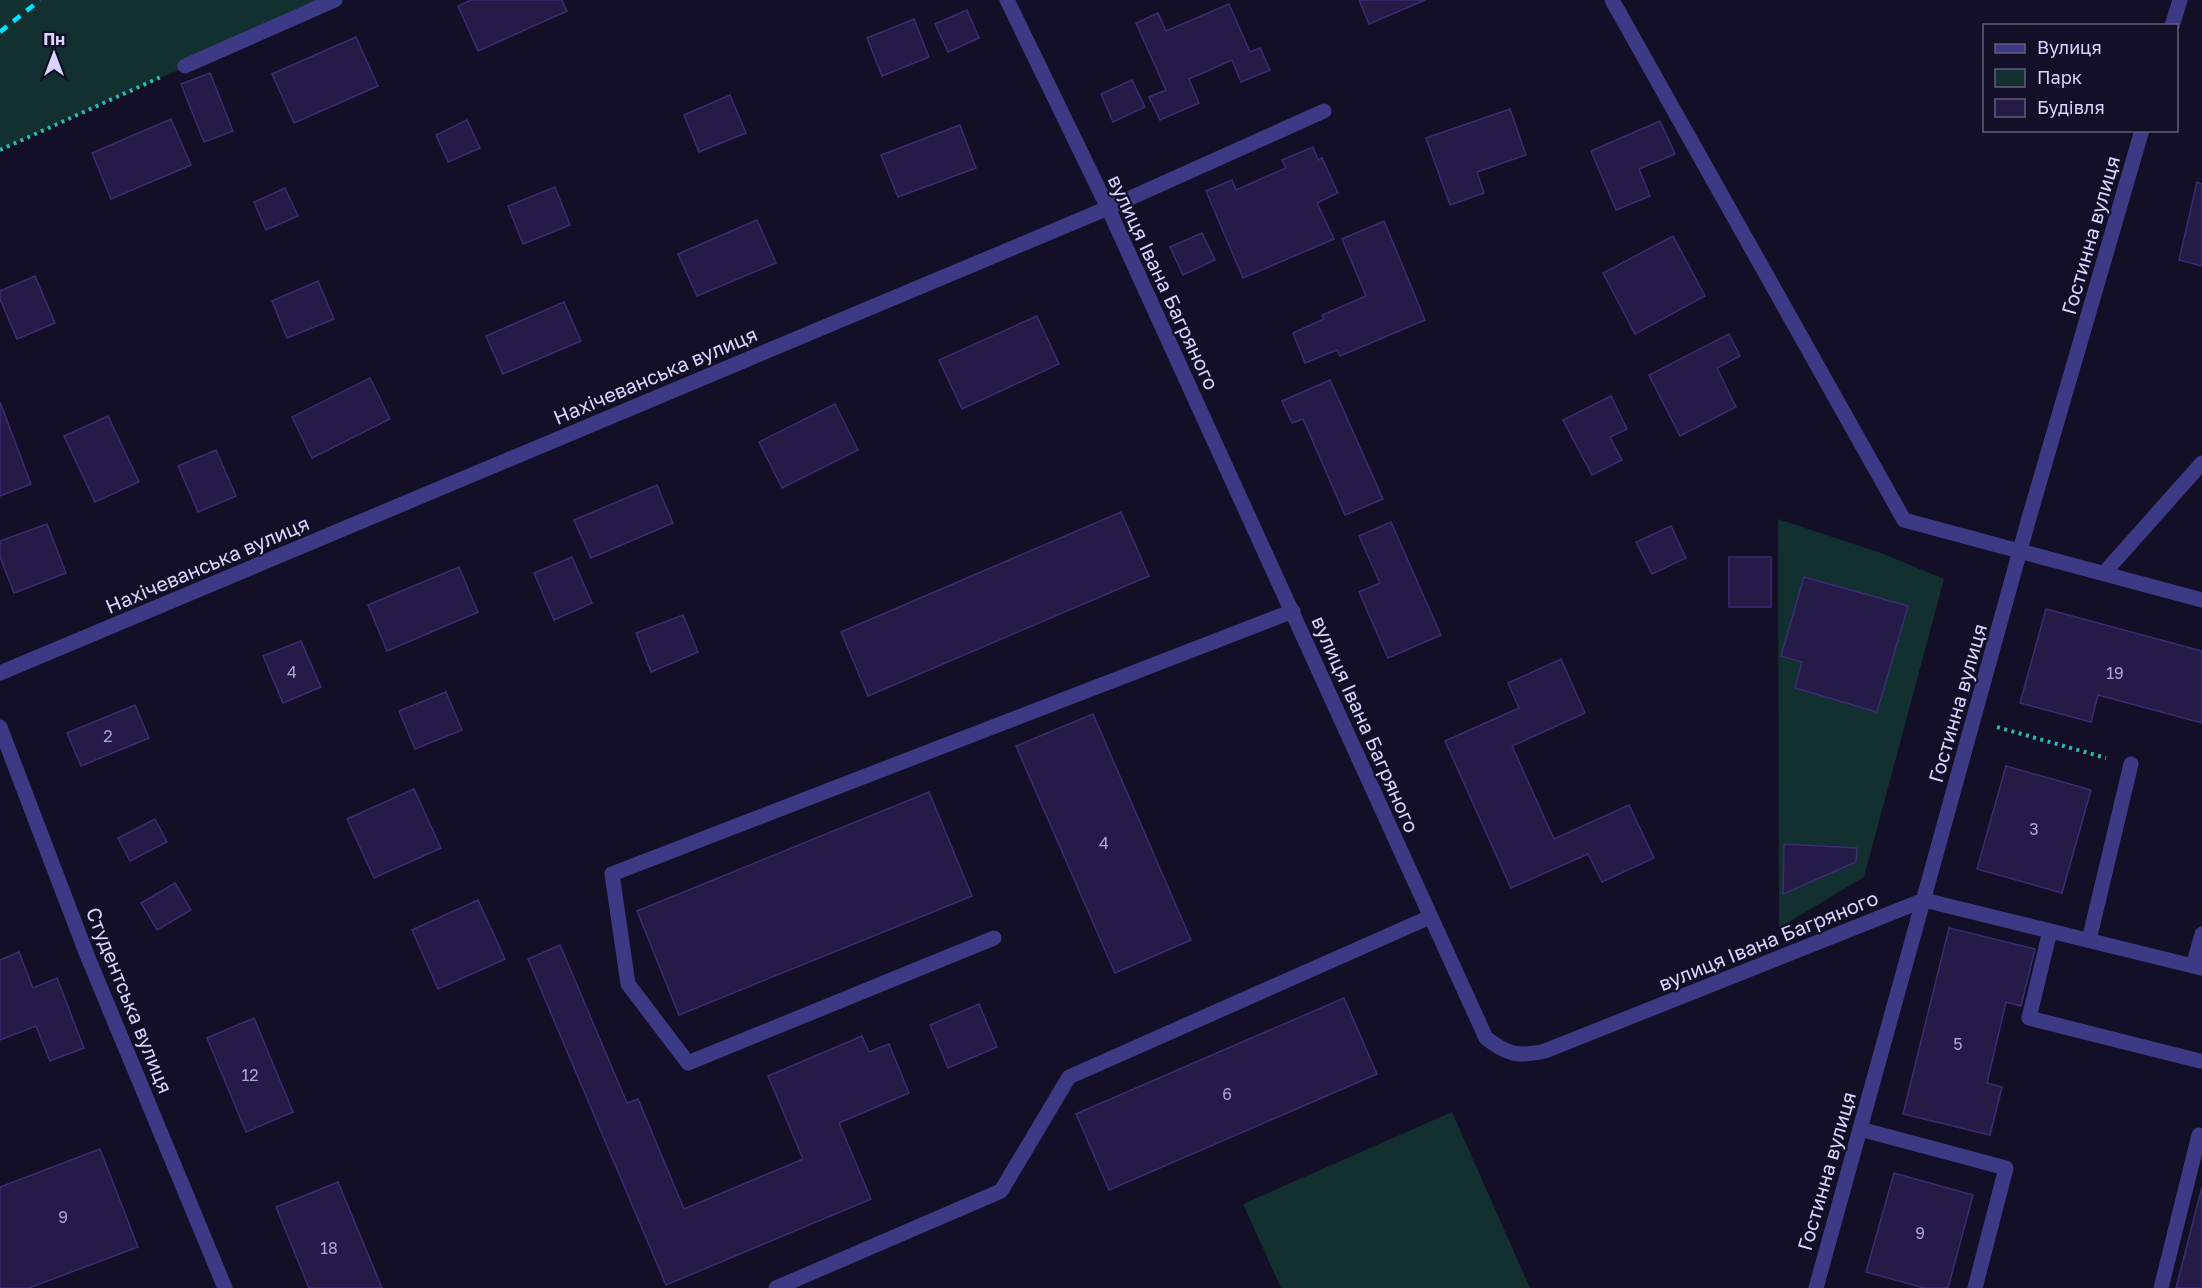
<svg xmlns="http://www.w3.org/2000/svg" width="2202" height="1288" font-family="'Golos Text',sans-serif">
<style>
.green{fill:#12302f}
.building{fill:#241b47;stroke:#3b2d73;stroke-width:1.5}
.lines{fill:none;stroke-linecap:round;stroke-linejoin:round}
.path{stroke:#2fb8b0;stroke-width:4;stroke-dasharray:3 4.5;stroke-linecap:butt}
.minor{stroke:#3d3a85;stroke-width:15}
.rail{stroke:#00e5ff;stroke-width:4.5;stroke-dasharray:9 8;stroke-linecap:butt}
.labels{text-anchor:middle;dominant-baseline:central;stroke-width:4.5;stroke-linejoin:round;paint-order:stroke}
.number-label{font-size:16px;fill:#aca6d1}
.street-label{font-size:20px;fill:#d9d4ff;stroke:#130f26}
</style>
<rect width="100%" height="100%" fill="#130f26"/>
<g class="green">
<polygon points="0,0 335,0 0,150"/>
<polygon points="1778,519 1881,553 1944,579 1864,877 1779,928"/>
<polygon points="1452,1112 1530,1288 1281,1288 1243,1204"/>
</g>
<g class="building">
<polygon points="471,0 562,0 567,11 478,51 458,6"/>
<polygon points="1359,0 1425,0 1369,24"/>
<polygon points="1229,4 1250,52 1260,48 1270,70 1241,82 1232,60 1189,79 1199,103 1160,120 1149,97 1166,90 1136,23 1158,13 1166,31"/>
<polygon points="967,10 979,38 948,52 935,24"/>
<polygon points="914,19 929,57 882,76 867,38"/>
<polygon points="356,37 378,86 294,123 272,74"/>
<polygon points="210,73 233,131 204,142 181,84"/>
<polygon points="1132,80 1145,107 1113,122 1101,94"/>
<polygon points="730,95 746,133 699,152 684,115"/>
<polygon points="1510,109 1526,155 1477,172 1484,193 1450,205 1426,138"/>
<polygon points="171,119 191,165 111,199 92,153"/>
<polygon points="467,120 480,148 448,162 436,135"/>
<polygon points="1660,121 1675,154 1639,169 1650,196 1616,210 1591,151"/>
<polygon points="960,125 976,168 898,197 881,155"/>
<polygon points="1313,147 1318,160 1322,158 1338,193 1317,203 1334,239 1243,278 1206,191 1232,180 1236,190 1286,168 1282,160"/>
<polygon points="2197,182 2202,184 2202,266 2179,260"/>
<polygon points="555,187 570,225 523,244 508,206"/>
<polygon points="285,188 298,216 266,230 254,202"/>
<polygon points="757,220 776,263 697,296 678,254"/>
<polygon points="1384,221 1425,320 1340,356 1337,350 1305,363 1293,333 1324,319 1322,315 1366,296 1342,239"/>
<polygon points="1202,233 1215,260 1183,275 1170,247"/>
<polygon points="1673,236 1705,296 1635,334 1603,273"/>
<polygon points="35,276 55,323 17,339 0,299 0,291"/>
<polygon points="318,281 334,319 287,338 272,301"/>
<polygon points="564,302 581,341 503,374 486,336"/>
<polygon points="1037,316 1059,364 962,409 939,360"/>
<polygon points="1729,334 1740,356 1717,368 1736,407 1680,436 1649,375"/>
<polygon points="370,378 390,419 312,458 292,417"/>
<polygon points="1330,380 1383,499 1345,515 1303,419 1292,423 1282,401"/>
<polygon points="1611,396 1627,429 1610,437 1622,460 1592,475 1563,420"/>
<polygon points="0,402 31,484 0,496"/>
<polygon points="835,404 858,450 782,488 759,442"/>
<polygon points="108,416 139,482 95,502 64,436"/>
<polygon points="216,450 236,496 198,512 178,466"/>
<polygon points="657,485 673,523 591,558 574,520"/>
<polygon points="1121,512 1149,576 868,696 841,632"/>
<polygon points="1391,522 1441,635 1388,658 1359,592 1380,583 1359,536"/>
<polygon points="47,524 66,573 14,593 0,557 0,541"/>
<polygon points="1671,526 1686,558 1652,574 1636,542"/>
<polygon points="572,557 592,603 554,620 534,573"/>
<rect x="1729" y="557" width="42" height="50"/>
<polygon points="459,567 478,612 387,651 368,605"/>
<polygon points="1804,577 1908,606 1877,712 1795,688 1802,662 1781,656"/>
<polygon points="2046,609 2202,651 2202,723 2098,695 2091,722 2020,703"/>
<polygon points="683,615 698,652 651,672 636,633"/>
<polygon points="301,641 321,687 283,703 263,656"/>
<polygon points="1561,659 1585,713 1512,746 1554,839 1629,805 1654,858 1602,882 1588,854 1511,888 1445,741 1519,708 1508,683"/>
<polygon points="446,692 462,730 415,749 399,711"/>
<polygon points="135,705 149,738 81,766 67,733"/>
<polygon points="1093,714 1191,940 1115,973 1016,746"/>
<polygon points="2006,766 2091,790 2062,893 1977,869"/>
<polygon points="414,789 441,848 374,878 347,819"/>
<polygon points="929,792 972,896 679,1015 637,911"/>
<polygon points="155,819 167,842 130,861 118,838"/>
<polygon points="1784,844 1857,848 1856,862 1783,894"/>
<polygon points="175,883 191,910 157,930 141,903"/>
<polygon points="478,900 505,959 438,989 412,930"/>
<polygon points="1949,928 2035,949 2021,1006 2006,1002 1987,1083 2002,1087 1990,1135 1903,1114"/>
<polygon points="560,945 627,1103 638,1099 684,1209 803,1159 768,1076 862,1036 869,1052 889,1044 909,1093 839,1123 871,1199 666,1285 528,959"/>
<polygon points="19,952 33,988 57,978 84,1048 50,1061 36,1026 0,1040 0,960"/>
<polygon points="1344,998 1377,1074 1109,1190 1076,1114"/>
<polygon points="979,1004 997,1047 948,1068 930,1025"/>
<polygon points="254,1018 293,1112 246,1132 207,1038"/>
<polygon points="100,1149 138,1247 29,1288 0,1288 0,1187"/>
<polygon points="1894,1173 1973,1195 1948,1288 1924,1288 1866,1272"/>
<polygon points="338,1182 382,1288 309,1288 276,1207"/>
<polygon points="2202,1187 2202,1288 2176,1288"/>
</g>
<g class="lines">
<g class="path">
<polyline points="0,150 163,76"/>
<polyline points="1997,727 2106,758"/>
</g>
<g class="minor">
<path d="M1007,0L1108,208L1486,1038C1508,1055 1518,1057 1545,1051L1924,900L2193,966"/>
<polyline points="1612,0 1904,520 2202,600"/>
<polyline points="2172,26 2180,0"/>
<polyline points="185,66 335,0"/>
<polyline points="2104,573 2202,463"/>
<polyline points="0,673 1108,208 1324,111"/>
<polyline points="0,727 87,955 225,1288"/>
<polyline points="2050,931 2029,1018 2200,1061"/>
<polyline points="994,938 688,1063 628,984 612,874 1293,611"/>
<polyline points="2089,940 2131,764"/>
<polyline points="2201,968 2193,966 2202,934"/>
<polyline points="1860,1129 2006,1168 1975,1288"/>
<polyline points="776,1288 1001,1191 1069,1077 1430,917"/>
<polyline points="1816,1288 2029,518 2142,130"/>
<polyline points="2161,1288 2199,1135"/>
</g>
<polyline class="rail" points="0,32 40,0"/>
</g>
<g class="labels">
<g class="number-label">
<text x="292" y="672">4</text>
<text x="2115" y="673">19</text>
<text x="108" y="736">2</text>
<text x="2034" y="829">3</text>
<text x="1104" y="843">4</text>
<text x="1958" y="1044">5</text>
<text x="250" y="1075">12</text>
<text x="1227" y="1094">6</text>
<text x="63" y="1217">9</text>
<text x="1920" y="1233">9</text>
<text x="329" y="1248">18</text>
</g>
<g class="street-label">
<text transform="translate(2090 235) rotate(-74)">Гостинна вулиця</text>
<text transform="translate(1164 282) rotate(65)">вулиця Івана Багряного</text>
<text transform="translate(655 375) rotate(-23)">Нахічеванська вулиця</text>
<text transform="translate(207 564) rotate(-23)">Нахічеванська вулиця</text>
<text transform="translate(1957 703) rotate(-74)">Гостинна вулиця</text>
<text transform="translate(1366 724) rotate(66)">вулиця Івана Багряного</text>
<text transform="translate(1768 940) rotate(-22)">вулиця Івана Багряного</text>
<text transform="translate(130 1000) rotate(68)">Студентська вулиця</text>
<text transform="translate(1826 1171) rotate(-74)">Гостинна вулиця</text>
</g>
</g>
<rect x="1983" y="24" width="195" height="108" fill="#130f26" stroke="#625e7d" stroke-width="1.5"/>
<rect x="1995" y="44" width="30" height="9" fill="#3d3a85" stroke="#625e7d" stroke-width="1.5"/>
<text x="2037" y="54" font-size="18" fill="#d9d4ff">Вулиця</text>
<rect x="1995" y="69" width="30" height="18" fill="#12302f" stroke="#625e7d" stroke-width="1.5"/>
<text x="2037" y="84" font-size="18" fill="#d9d4ff">Парк</text>
<rect x="1995" y="99" width="30" height="18" fill="#241b47" stroke="#625e7d" stroke-width="1.5"/>
<text x="2037" y="114" font-size="18" fill="#d9d4ff">Будівля</text>
<g transform="translate(54 54)" stroke="#130f26" stroke-width="4.5" paint-order="stroke">
<path d="M0-4.5L10 22L0 15L-10 22Z" fill="#d9d4ff"/>
<text y="-9" font-size="16" font-weight="bold" text-anchor="middle" fill="#d9d4ff">Пн</text>
</g>
</svg>
